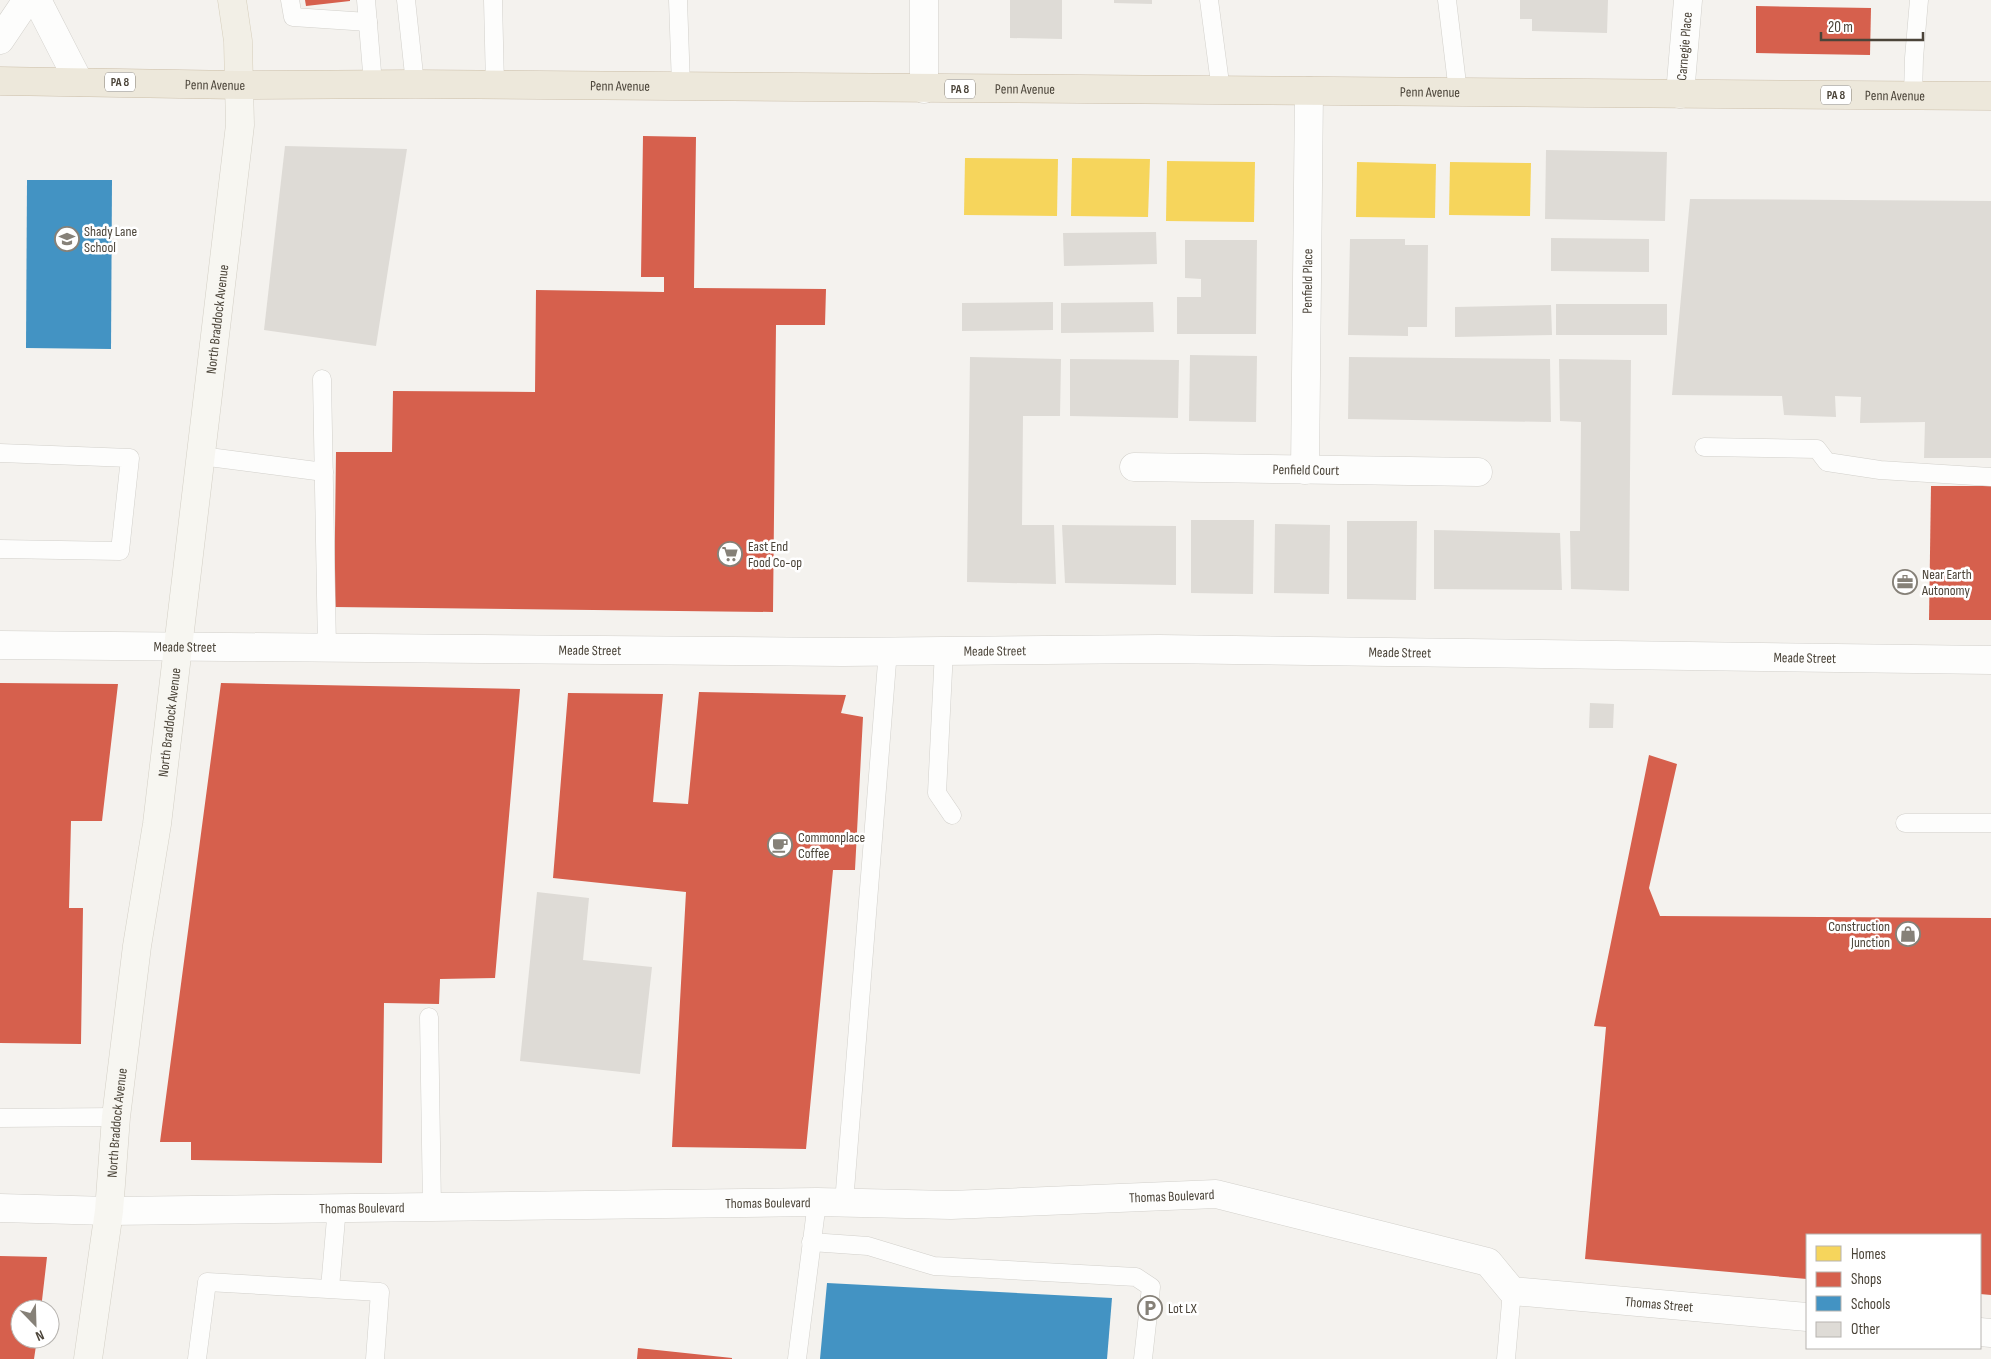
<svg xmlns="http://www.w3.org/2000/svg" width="1991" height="1359" font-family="'Sofia Sans Condensed',sans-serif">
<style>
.homes{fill:#f6d55c}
.shops{fill:#d6604d}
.schools{fill:#4393c3}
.building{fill:#dedbd6}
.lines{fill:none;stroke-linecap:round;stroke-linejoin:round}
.lane-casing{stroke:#d2d0cb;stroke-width:19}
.street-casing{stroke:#d2d0cb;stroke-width:29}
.secondary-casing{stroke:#d3cfc5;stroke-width:29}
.primary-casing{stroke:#d6cebb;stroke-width:29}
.highway-casing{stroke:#ccbfa9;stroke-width:29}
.lane{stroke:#fdfdfc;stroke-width:18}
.street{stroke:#fdfdfc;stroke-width:28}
.secondary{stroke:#f7f6f1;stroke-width:28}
.primary{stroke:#f2efe6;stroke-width:28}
.highway{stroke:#ede8db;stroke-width:28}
.labels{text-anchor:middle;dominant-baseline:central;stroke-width:5;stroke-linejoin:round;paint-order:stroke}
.shield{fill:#fff;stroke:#817c74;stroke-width:1}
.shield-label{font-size:12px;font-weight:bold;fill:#4b4439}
.street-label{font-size:14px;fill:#4b4439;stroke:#fff}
.poi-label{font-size:14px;fill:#4b4439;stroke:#fff;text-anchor:start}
</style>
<rect width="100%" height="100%" fill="#f4f2ee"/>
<g class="homes">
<polygon points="965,158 1058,159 1057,216 964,215"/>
<polygon points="1072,158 1150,159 1148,217 1071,216"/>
<polygon points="1167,161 1255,162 1254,222 1166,221"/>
<polygon points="1357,162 1436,164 1435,218 1356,217"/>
<polygon points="1450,162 1531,163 1530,216 1449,215"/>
</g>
<g class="shops">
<polygon points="305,0 350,0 350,1 306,6"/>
<polygon points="1756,6 1871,8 1870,55 1756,53"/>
<polygon points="643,136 696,137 694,288 826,289 825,325 776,325 773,612 334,607 336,452 392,452 393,391 535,392 536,290 664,292 664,277 641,277"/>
<polygon points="1931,486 1991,486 1991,620 1929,620"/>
<polygon points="0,683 118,684 102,821 71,821 69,908 83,908 81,1044 0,1043"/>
<polygon points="221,683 520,689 495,978 440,979 439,1004 384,1003 382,1163 191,1160 191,1142 160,1142"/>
<polygon points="699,692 846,695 841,713 863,717 855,870 833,870 806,1149 672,1147 686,892 553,878 568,693 663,694 653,802 688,804"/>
<polygon points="1649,755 1677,764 1649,888 1660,916 1991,918 1991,1295 1980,1294 1980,1235 1807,1235 1807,1279 1585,1259 1606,1027 1594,1026"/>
<polygon points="0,1256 47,1257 41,1309 20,1309 20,1339 37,1339 34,1359 0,1359"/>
<polygon points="638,1348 732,1358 732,1359 637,1359"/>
</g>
<g class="schools">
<polygon points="27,180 112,180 111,349 26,348"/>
<polygon points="827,1283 1112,1298 1107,1359 820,1359"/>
</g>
<g class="building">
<polygon points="1010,0 1062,0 1062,39 1010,38"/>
<polygon points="1114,0 1152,0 1152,4 1114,3"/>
<polygon points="1520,0 1608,0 1607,33 1532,31 1532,19 1520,19"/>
<polygon points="285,146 407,149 376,346 264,330"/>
<polygon points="1546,150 1667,152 1665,221 1545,219"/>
<polygon points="1690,199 1991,201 1991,458 1924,458 1925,422 1860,423 1861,397 1835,396 1836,417 1784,415 1782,396 1672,395"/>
<polygon points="1156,232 1157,264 1064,266 1063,233"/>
<polygon points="1551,238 1649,239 1649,272 1551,271"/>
<polygon points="1350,239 1405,239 1405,245 1428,245 1427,327 1408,327 1408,336 1348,335"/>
<polygon points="1185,240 1257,240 1256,334 1177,334 1177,297 1201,297 1201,279 1185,278"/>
<polygon points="1053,302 1053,330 962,331 962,303"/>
<polygon points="1153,302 1154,332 1061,333 1061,303"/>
<rect x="1556" y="304" width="111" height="31"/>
<polygon points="1551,305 1552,335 1455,337 1455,307"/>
<polygon points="1190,355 1257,356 1256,422 1189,421"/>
<polygon points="970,357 1061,359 1060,416 1023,416 1022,525 1054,525 1056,584 967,582"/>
<polygon points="1349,357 1550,359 1551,422 1348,419"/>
<polygon points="1070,359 1179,360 1178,418 1070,416"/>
<polygon points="1559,359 1631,360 1629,591 1571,589 1570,531 1580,531 1581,422 1560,421"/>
<polygon points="1191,520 1254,520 1253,594 1191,593"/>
<polygon points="1347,521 1417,521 1416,600 1347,599"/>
<polygon points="1275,524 1330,525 1329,594 1274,593"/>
<polygon points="1062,525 1176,526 1176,585 1065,583"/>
<polygon points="1434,530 1560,533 1562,590 1434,589"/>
<polygon points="1590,703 1614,704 1613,728 1589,728"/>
<polygon points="537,892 589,898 583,960 652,967 640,1074 520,1061"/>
</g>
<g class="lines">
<defs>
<g id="lane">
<polyline points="290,0 293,17 368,22"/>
<polyline points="366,0 373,84"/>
<polyline points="406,0 415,84"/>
<polyline points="493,0 495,85"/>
<polyline points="678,0 681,86"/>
<polyline points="1209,0 1221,91"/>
<polyline points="1447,0 1458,92"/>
<polyline points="1913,96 1914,58 1919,0"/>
<polyline points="322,379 327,648"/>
<polyline points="1704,447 1817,449 1827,462 1880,470 1991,477"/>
<polyline points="0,453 130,458 120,551 0,549"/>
<polyline points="201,456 324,472"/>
<polyline points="944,650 937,793 952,815"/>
<polyline points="1905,823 1991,823"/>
<polyline points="429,1017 432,1207"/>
<polyline points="0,1118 116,1117"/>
<polyline points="844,1203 888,650"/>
<polyline points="811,1242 868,1246 934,1266 1136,1277 1151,1287 1143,1359"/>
<polyline points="330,1288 337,1207"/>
<polyline points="197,1359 207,1282 380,1292 375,1359"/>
<polyline points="797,1359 817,1202"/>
<polyline points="1506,1359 1512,1291"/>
</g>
<g id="street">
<polyline points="37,0 79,82"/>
<polyline points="0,40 27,0"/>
<polyline points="924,89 924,0"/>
<path id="s1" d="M1680,94L1688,0"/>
<path id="s2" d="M1134,467L1478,472"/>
<path id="s3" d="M1305,470L1309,91"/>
<path id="s4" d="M0,645L843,652L1159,649L1991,660"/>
<path id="s5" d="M0,1208L109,1211L817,1202L951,1205L1216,1194L1488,1262L1512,1291L1807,1317"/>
<polyline points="1980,1332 1991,1333"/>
</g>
<g id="secondary">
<path id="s6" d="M88,1359L109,1211L116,1117L137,946L157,824L240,125L239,85"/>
</g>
<polyline id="primary" points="232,0 238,41 239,85"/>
<g id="highway">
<path id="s7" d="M0,81L239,85L415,84L1991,96"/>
</g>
</defs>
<use href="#lane" class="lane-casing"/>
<use href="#street" class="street-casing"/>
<use href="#secondary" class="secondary-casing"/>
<use href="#primary" class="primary-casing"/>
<use href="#highway" class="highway-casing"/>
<use href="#lane" class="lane"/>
<use href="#street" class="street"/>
<use href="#secondary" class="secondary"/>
<use href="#primary" class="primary"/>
<use href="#highway" class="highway"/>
</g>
<defs>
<symbol id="school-ring" viewBox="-11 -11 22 22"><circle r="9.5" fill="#fff" stroke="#868178" stroke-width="1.5"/><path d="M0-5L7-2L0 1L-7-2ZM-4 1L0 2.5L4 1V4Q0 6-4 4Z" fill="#868178"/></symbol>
<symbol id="supermarket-ring" viewBox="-11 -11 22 22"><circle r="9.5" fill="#fff" stroke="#868178" stroke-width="1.5"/><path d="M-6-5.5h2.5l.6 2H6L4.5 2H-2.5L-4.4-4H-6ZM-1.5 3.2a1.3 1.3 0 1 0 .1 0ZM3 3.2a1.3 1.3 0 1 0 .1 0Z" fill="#868178"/></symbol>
<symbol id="office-ring" viewBox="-11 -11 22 22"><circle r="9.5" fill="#fff" stroke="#868178" stroke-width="1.5"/><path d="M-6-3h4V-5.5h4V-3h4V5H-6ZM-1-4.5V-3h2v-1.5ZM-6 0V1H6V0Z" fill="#868178"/></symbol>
<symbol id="cafe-ring" viewBox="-11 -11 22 22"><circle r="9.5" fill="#fff" stroke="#868178" stroke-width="1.5"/><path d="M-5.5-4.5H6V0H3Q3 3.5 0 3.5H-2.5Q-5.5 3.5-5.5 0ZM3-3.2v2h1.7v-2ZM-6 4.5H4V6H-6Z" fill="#868178"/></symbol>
<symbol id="shop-ring" viewBox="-11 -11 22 22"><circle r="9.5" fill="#fff" stroke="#868178" stroke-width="1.5"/><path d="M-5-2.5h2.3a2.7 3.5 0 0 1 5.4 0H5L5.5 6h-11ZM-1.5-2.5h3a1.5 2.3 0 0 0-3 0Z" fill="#868178"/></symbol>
<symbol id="parking-ring" viewBox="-11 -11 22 22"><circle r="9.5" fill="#fff" stroke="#868178" stroke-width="1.5"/><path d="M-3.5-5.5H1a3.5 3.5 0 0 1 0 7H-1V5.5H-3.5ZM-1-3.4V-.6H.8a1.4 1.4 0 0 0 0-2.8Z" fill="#868178"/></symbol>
</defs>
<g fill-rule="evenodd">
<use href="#school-ring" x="53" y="225" width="28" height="28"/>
<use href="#supermarket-ring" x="716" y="540" width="28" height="28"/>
<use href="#office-ring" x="1891" y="568" width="28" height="28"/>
<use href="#cafe-ring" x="766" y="831" width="28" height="28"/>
<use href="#shop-ring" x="1894" y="920" width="28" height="28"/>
<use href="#parking-ring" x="1136" y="1294" width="28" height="28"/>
</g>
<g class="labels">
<g class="shield">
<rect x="105" y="72.5" width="30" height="19" rx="4"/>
<rect x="945" y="79.5" width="30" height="19" rx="4"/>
<rect x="1821" y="85.5" width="30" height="19" rx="4"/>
</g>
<g class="shield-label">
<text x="120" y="82">PA 8</text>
<text x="960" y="89">PA 8</text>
<text x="1836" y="95">PA 8</text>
</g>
<g class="street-label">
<text stroke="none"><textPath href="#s1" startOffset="48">Carnegie Place</textPath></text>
<text stroke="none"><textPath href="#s7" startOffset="215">Penn Avenue</textPath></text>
<text stroke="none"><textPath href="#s7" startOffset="620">Penn Avenue</textPath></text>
<text stroke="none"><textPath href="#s7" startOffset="1025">Penn Avenue</textPath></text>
<text stroke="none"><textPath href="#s7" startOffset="1430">Penn Avenue</textPath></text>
<text stroke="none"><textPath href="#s7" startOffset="1895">Penn Avenue</textPath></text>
<text stroke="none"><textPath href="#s3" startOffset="189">Penfield Place</textPath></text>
<text stroke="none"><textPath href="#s6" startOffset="1048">North Braddock Avenue</textPath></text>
<text stroke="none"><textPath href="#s2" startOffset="172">Penfield Court</textPath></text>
<text stroke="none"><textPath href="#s4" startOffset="185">Meade Street</textPath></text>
<text stroke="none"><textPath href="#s4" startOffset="590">Meade Street</textPath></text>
<text stroke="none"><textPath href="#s4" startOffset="995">Meade Street</textPath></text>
<text stroke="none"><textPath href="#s4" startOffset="1400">Meade Street</textPath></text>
<text stroke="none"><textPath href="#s4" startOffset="1805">Meade Street</textPath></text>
<text stroke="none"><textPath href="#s6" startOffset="642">North Braddock Avenue</textPath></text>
<text stroke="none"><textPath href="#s6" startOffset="238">North Braddock Avenue</textPath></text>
<text stroke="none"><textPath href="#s5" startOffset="1172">Thomas Boulevard</textPath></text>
<text stroke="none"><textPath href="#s5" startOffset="768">Thomas Boulevard</textPath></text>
<text stroke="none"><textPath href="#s5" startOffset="362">Thomas Boulevard</textPath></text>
<text stroke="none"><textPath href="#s5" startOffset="1682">Thomas Street</textPath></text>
</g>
<g class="poi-label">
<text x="84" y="231">Shady Lane<tspan x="84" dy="16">School</tspan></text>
<text x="748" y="546">East End<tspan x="748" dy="16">Food Co-op</tspan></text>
<text x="1922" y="574">Near Earth<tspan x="1922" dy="16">Autonomy</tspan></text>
<text x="798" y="837">Commonplace<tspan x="798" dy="16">Coffee</tspan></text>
<text x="1890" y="926" text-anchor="end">Construction<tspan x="1890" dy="16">Junction</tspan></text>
<text x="1168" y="1308">Lot LX</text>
</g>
</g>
<rect x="1806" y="1234" width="175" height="115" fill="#ffffff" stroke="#b7b4b0"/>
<rect x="1816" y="1246" width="25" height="15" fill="#f6d55c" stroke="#b7b4b0"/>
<text x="1851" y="1259" font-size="15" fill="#4b4439">Homes</text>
<rect x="1816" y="1272" width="25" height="15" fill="#d6604d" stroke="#b7b4b0"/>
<text x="1851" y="1284" font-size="15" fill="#4b4439">Shops</text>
<rect x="1816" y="1296" width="25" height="15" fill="#4393c3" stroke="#b7b4b0"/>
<text x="1851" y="1309" font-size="15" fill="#4b4439">Schools</text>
<rect x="1816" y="1322" width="25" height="15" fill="#dedbd6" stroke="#b7b4b0"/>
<text x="1851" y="1334" font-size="15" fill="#4b4439">Other</text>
<g transform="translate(35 1324) rotate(157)"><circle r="24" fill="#ffffff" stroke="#b7b4b0"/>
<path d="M0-4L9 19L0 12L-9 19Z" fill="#868178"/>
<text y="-8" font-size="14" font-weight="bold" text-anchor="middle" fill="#4b4439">N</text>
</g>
<path d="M1821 32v8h102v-8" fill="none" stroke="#4b4439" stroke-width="2.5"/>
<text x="1828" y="32" font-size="15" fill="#4b4439" stroke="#ffffff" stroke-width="4" paint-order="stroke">20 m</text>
</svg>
